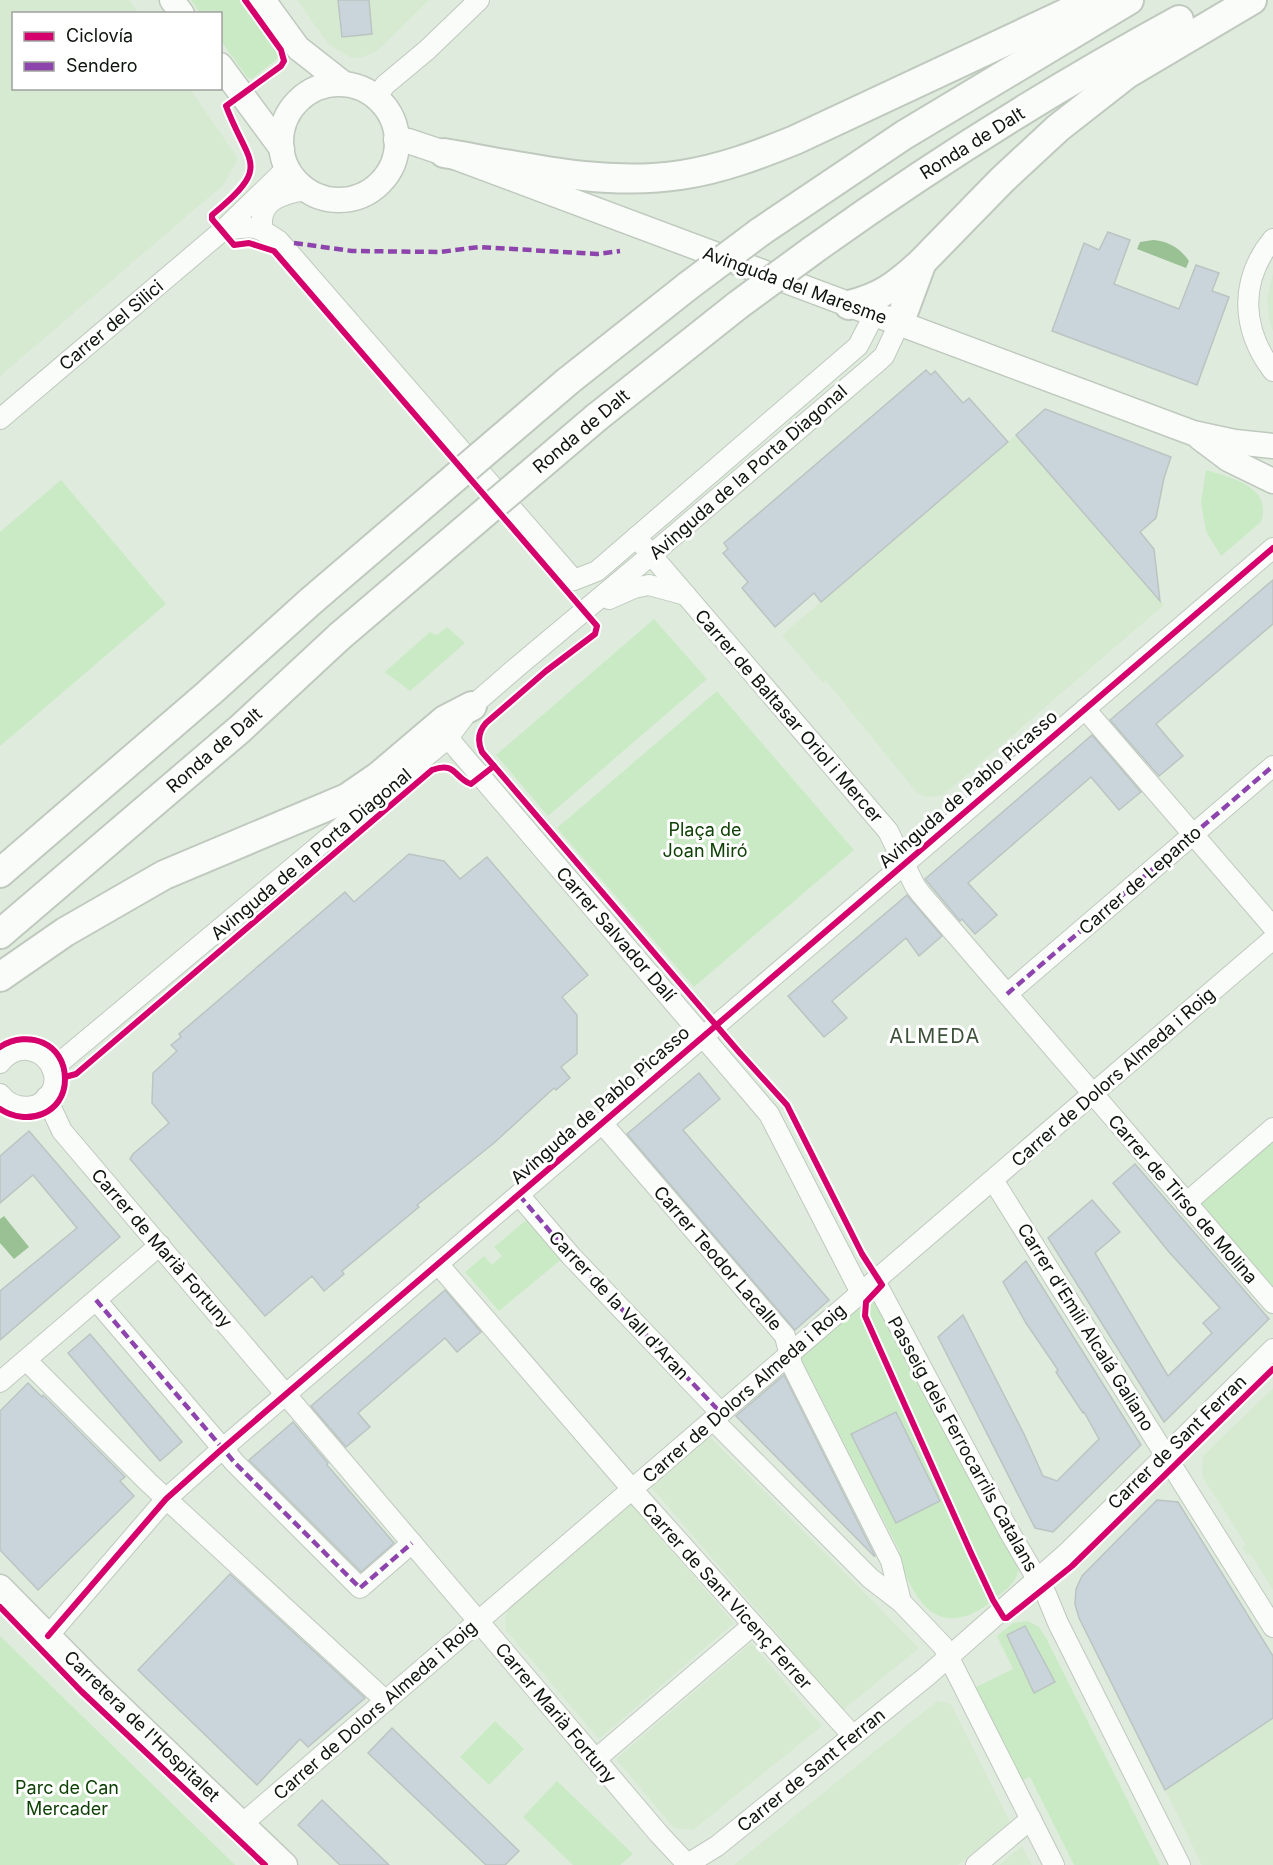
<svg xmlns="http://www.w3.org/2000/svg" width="1273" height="1865" font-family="Inter,sans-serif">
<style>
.built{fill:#d5ead1}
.green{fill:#c9eac4}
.water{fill:#9ac194}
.building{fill:#c9d5da;stroke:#bbc4c2;stroke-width:1.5}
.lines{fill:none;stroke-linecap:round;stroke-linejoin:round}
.minor-casing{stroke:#bfc9bd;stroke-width:22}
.major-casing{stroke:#bfc9bd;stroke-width:27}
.highway-casing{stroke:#bfc9bd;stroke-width:32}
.minor{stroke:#fafcfa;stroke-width:20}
.major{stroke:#fafcfa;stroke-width:24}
.highway{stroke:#fafcfa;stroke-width:28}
.highway-bridge-casing{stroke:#bfc9bd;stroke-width:32;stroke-linecap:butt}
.highway-bridge{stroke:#fafcfa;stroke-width:28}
.quiet{stroke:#8e44ad;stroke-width:4.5;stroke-dasharray:9 4.5;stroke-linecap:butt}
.cycleway-casing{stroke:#fff;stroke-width:10}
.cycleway{stroke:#d6006c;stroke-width:6}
.labels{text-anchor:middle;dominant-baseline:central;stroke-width:6;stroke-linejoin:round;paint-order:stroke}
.street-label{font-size:18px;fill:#0d150c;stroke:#fff}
.park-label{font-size:18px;fill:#0e4205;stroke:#fff}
.neighbourhood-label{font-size:20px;letter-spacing:1.5px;fill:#3e513b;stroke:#fff}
</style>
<rect width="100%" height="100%" fill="#dfecdd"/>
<g class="built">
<polygon points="0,0 129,0 138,13 14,14 14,88 190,89 238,159 223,185 0,376"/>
<polygon points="297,0 429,0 377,51 360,58 350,57 329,45"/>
<polygon points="1273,273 1273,332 1269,319 1267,298"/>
<polygon points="1016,435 1164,605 943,795 927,797 917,793 826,681 823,683 782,635"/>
<polygon points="1273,1388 1273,1590 1250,1553 1247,1555 1242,1547 1246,1545 1202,1476 1203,1456"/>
<polygon points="710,1437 919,1648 843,1710 651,1487"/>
<polygon points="1157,1500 1273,1656 1273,1865 1202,1865 1077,1611 1076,1589 1082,1576"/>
<polygon points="631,1504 734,1623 599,1739 505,1629 507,1611"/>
<polygon points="751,1643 822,1726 693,1830 674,1828 616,1759"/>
<polygon points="937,1701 951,1704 1010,1822 958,1865 734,1865"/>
<polygon points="1022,1846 1032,1865 999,1865"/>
</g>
<g class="green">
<polygon points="191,0 243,0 283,54 252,79 248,78 221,41 220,14 200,13"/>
<path d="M1206,470C1231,478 1273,486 1261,522L1221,556L1206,531L1201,502Z"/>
<polygon points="61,480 166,604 0,746 0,532"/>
<polygon points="654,619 707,679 548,816 496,755"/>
<polygon points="447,627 465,643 410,691 385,672 430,632 437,635"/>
<polygon points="717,691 854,850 694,987 557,828"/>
<polygon points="1273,1141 1273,1297 1200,1211 1199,1200"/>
<polygon points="530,1217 564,1257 499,1311 465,1272 484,1256 492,1265 502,1256 494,1247"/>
<path d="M869,1297L876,1299L1019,1568C1017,1583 1005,1590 994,1599C974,1617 945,1629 923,1604C911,1590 904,1571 896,1555L900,1552L806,1369L802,1371L798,1356Z"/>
<polygon points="1028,1621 1039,1627 1046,1638 1160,1865 1074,1865 1030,1777 1021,1781 974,1688 1013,1669 997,1636 1013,1623"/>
<polygon points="0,1636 235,1865 0,1865"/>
<polygon points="495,1721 524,1749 489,1785 460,1757"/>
<polygon points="557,1781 633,1854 620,1865 573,1865 523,1817"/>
</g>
<g class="water">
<path d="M1153,240C1168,241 1180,248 1189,261L1186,268L1137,249L1140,242Z"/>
<polygon points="4,1216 29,1247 14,1259 0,1243 0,1219"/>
</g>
<g class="building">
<polygon points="338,0 369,0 372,34 342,37"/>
<polygon points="1108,232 1130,240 1114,284 1179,309 1196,265 1219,273 1212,291 1229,297 1197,385 1052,331 1084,243 1099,250"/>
<polygon points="926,370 931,375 935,371 963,403 969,398 1008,442 821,602 814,593 775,627 742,588 748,582 723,553 728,549 724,543"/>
<polygon points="1045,409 1171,457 1164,478 1156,518 1140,532 1154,549 1160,601 1016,435"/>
<polygon points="1273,580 1273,624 1156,724 1183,756 1159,776 1110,720"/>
<polygon points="1092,735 1141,792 1119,810 1091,777 968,883 997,915 975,934 962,919 960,921 925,879"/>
<polygon points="409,854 444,861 460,879 487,857 588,975 562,997 577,1015 577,1054 561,1067 570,1078 556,1090 554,1088 494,1143 417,1205 419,1207 342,1271 344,1274 324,1291 312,1276 265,1316 130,1159 133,1154 169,1123 152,1103 153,1073 177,1051 171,1045 181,1037 179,1034 345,892 354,902"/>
<polygon points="907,895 942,936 919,956 906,938 832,1001 847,1018 824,1037 788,996"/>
<polygon points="699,1073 720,1099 683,1130 829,1300 795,1330 627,1134"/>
<polygon points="29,1131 120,1237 0,1340 0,1291 77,1228 33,1175 0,1203 0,1156"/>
<polygon points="1135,1164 1269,1319 1164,1422 1048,1238 1092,1200 1120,1232 1095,1253 1168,1376 1212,1333 1203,1323 1220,1308 1169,1252 1113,1183"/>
<polygon points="1026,1261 1141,1445 1053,1532 1035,1528 938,1337 963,1315 1024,1434 1043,1476 1057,1481 1099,1439 1084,1412 1083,1413 1056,1372 1058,1370 1026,1323 1003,1282"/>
<polygon points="445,1290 481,1332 457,1352 445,1338 358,1413 370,1427 346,1447 311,1406"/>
<polygon points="90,1334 182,1442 160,1461 68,1353"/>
<polygon points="784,1375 875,1556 874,1556 736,1416"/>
<polygon points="28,1383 42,1397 43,1395 125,1477 120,1481 134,1496 38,1590 0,1550 0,1411"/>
<polygon points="896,1412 940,1501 896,1523 851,1434"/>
<polygon points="293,1422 328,1463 327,1465 394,1543 361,1572 249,1460"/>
<polygon points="1157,1500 1178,1502 1273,1656 1273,1718 1165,1790 1079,1618 1075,1604 1076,1589 1082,1576"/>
<polygon points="230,1574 365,1698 308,1747 300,1739 257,1785 138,1670"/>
<polygon points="1025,1626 1055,1682 1034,1693 1007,1635"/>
<polygon points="392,1728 519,1851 505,1865 486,1865 368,1753"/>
<polygon points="322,1800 389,1865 340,1865 298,1825"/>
</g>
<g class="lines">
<defs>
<g id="minor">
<polyline points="376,98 385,85 427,50 479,0"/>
<path d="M263,230C256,201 284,193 306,190"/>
<path d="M222,231C251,226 255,224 279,241L574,580L597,571L858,346L874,315"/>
<path d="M1273,239C1239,280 1241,329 1273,371"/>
<polyline points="0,419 222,231 287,168"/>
<polyline points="636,537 888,831 915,886 921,894 1273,1303"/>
<polyline points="609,599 634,588 649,585 686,595"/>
<polyline points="1085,709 1273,927"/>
<polyline points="448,738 769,1114 861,1293"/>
<polyline points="1007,994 1273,766"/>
<path d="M0,1063C7,1054 17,1049 28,1050C46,1052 59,1071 53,1088C44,1112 14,1112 0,1094"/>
<polyline points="52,1069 448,738 472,706 517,667 651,555 874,365 884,356 899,324"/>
<polyline points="46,1097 62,1131 659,1834 688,1865"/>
<polyline points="602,1123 785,1336 792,1365 891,1561 901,1602"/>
<polyline points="993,1180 1273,1627"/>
<polyline points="519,1195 571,1256 721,1413"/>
<polyline points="1186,1203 1273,1128"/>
<polyline points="438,1264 638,1496 853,1736"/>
<polyline points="875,1281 1010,1533 1046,1594 1058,1623 1180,1865"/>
<polyline points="96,1300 235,1463 360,1588 412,1543"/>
<polyline points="26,1360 148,1482 386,1701"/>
<polyline points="0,1382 160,1245"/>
<polyline points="713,1420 870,1578 901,1602 943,1646 1054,1865"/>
<polyline points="48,1636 166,1499 222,1449 1273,548"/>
<polyline points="596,1759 753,1625"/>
<polyline points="242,1824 1273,939"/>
<polyline points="686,1865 717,1846 927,1676 1068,1552 1273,1349"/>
<polyline points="976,1865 1031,1819"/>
</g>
<g id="major">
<polyline points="172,0 182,14"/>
<polyline points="263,0 298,48 344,84"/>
<polyline points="220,65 282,149"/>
<circle cx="339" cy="142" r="58"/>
<polyline points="396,140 408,141 444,153 1193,433 1235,442 1273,446"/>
<polyline points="1200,438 1228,459 1273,481"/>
<polyline points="0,1587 91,1679 285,1865"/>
</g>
<g id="highway">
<path d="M444,153C521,166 602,187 681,175C721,169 758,155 795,140L1094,0"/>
<polyline points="760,232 904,135 1129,0"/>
<path d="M813,250C930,166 1052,89 1179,20"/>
<path d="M849,305C881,297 896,286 921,263"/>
<polyline points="899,324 922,262 1002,180 1058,128 1127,74 1252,0"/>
<polyline points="568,381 688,286"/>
<polyline points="597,417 738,305"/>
<polyline points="0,873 209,693 311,601"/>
<polyline points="0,934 240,729 340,636"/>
<polyline points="0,977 65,932 164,875 347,798 379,776 445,720 472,706"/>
</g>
</defs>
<use href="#minor" class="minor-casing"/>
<use href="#major" class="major-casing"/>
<use href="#highway" class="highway-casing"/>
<use href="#minor" class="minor"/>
<use href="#major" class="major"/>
<use href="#highway" class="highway"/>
<defs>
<g id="highway-bridge">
<polyline points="688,286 760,232"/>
<polyline points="738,305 813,250"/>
<polyline points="311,601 568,381"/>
<polyline points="340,636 597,417"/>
</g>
</defs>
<use href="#highway-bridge" class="highway-bridge-casing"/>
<use href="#highway-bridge" class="highway-bridge"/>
<g class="quiet">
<polyline points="294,243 352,251 440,252 479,247 597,254 620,251"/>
<polyline points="1007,994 1273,766"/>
<polyline points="519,1195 571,1256 721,1413"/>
<polyline points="96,1300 235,1463 360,1588 412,1543"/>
</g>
<defs>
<g id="cycleway">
<path d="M245,0L281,50L284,61L281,66L226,106C249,167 273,164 212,215V219L234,245L249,243L274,251L597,626L595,634L546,671L486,723C478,732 477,741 482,752L739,1052L787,1105L862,1254L882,1285L866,1302L865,1316L971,1553L993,1600L1004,1618H1007L1072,1566L1273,1369"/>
<path d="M0,1047C28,1029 65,1043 65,1079C65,1114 27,1127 0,1109"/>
<path d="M65,1077L76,1074L432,770C456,761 454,778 471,784L494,766"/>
<polyline points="0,1607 81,1691 265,1865"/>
<polyline points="48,1636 166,1499 222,1449 1273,548"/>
</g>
</defs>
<use href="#cycleway" class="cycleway-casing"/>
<use href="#cycleway" class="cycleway"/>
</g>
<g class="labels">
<g class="street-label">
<text transform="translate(972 143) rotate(-32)">Ronda de Dalt</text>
<text transform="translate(795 285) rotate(20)">Avinguda del Maresme</text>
<text transform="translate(111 325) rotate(-40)">Carrer del Silici</text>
<text transform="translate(581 431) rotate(-40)">Ronda de Dalt</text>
<text transform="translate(748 472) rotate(-41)">Avinguda de la Porta Diagonal</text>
<text transform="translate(789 716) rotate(49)">Carrer de Baltasar Oriol i Mercer</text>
<text transform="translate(214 750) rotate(-41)">Ronda de Dalt</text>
<text transform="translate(968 789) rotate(-41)">Avinguda de Pablo Picasso</text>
<text transform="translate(311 854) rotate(-40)">Avinguda de la Porta Diagonal</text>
<text transform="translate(1140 880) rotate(-41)">Carrer de Lepanto</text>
<text transform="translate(616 934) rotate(49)">Carrer Salvador Dalí</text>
<text transform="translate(1113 1077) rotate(-41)">Carrer de Dolors Almeda i Roig</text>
<text transform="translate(600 1105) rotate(-41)">Avinguda de Pablo Picasso</text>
<text transform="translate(1183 1199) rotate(49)">Carrer de Tirso de Molina</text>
<text transform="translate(162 1248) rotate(49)">Carrer de Marià Fortuny</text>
<text transform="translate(718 1258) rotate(49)">Carrer Teodor Lacalle</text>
<text transform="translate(619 1305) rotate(47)">Carrer de la Vall d'Aran</text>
<text transform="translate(1086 1327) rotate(58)">Carrer d'Emili Alcalá Galiano</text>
<text transform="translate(744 1393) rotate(-41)">Carrer de Dolors Almeda i Roig</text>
<text transform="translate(1177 1442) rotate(-44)">Carrer de Sant Ferran</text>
<text transform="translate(963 1444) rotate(61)">Passeig dels Ferrocarrils Catalans</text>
<text transform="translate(727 1596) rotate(48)">Carrer de Sant Vicenç Ferrer</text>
<text transform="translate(375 1710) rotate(-41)">Carrer de Dolors Almeda i Roig</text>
<text transform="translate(556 1713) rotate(50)">Carrer Marià Fortuny</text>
<text transform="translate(142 1726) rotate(44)">Carretera de l'Hospitalet</text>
<text transform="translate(811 1770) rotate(-39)">Carrer de Sant Ferran</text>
</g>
<g class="park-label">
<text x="705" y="829">Plaça de<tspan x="705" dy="21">Joan Miró</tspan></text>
<text x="67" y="1787">Parc de Can<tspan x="67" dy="21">Mercader</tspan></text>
</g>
<g class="neighbourhood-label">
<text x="935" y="1036">ALMEDA</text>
</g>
</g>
<rect x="12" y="12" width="210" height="78" fill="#ffffff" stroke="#9ea19e" stroke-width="1.5"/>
<rect x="24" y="32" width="30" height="9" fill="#d6006c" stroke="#9ea19e" stroke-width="1.5"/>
<text x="66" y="42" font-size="18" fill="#0d150c">Ciclovía</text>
<rect x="24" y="62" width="30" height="9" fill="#8e44ad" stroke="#9ea19e" stroke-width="1.5"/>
<text x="66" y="72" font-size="18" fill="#0d150c">Sendero</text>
</svg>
